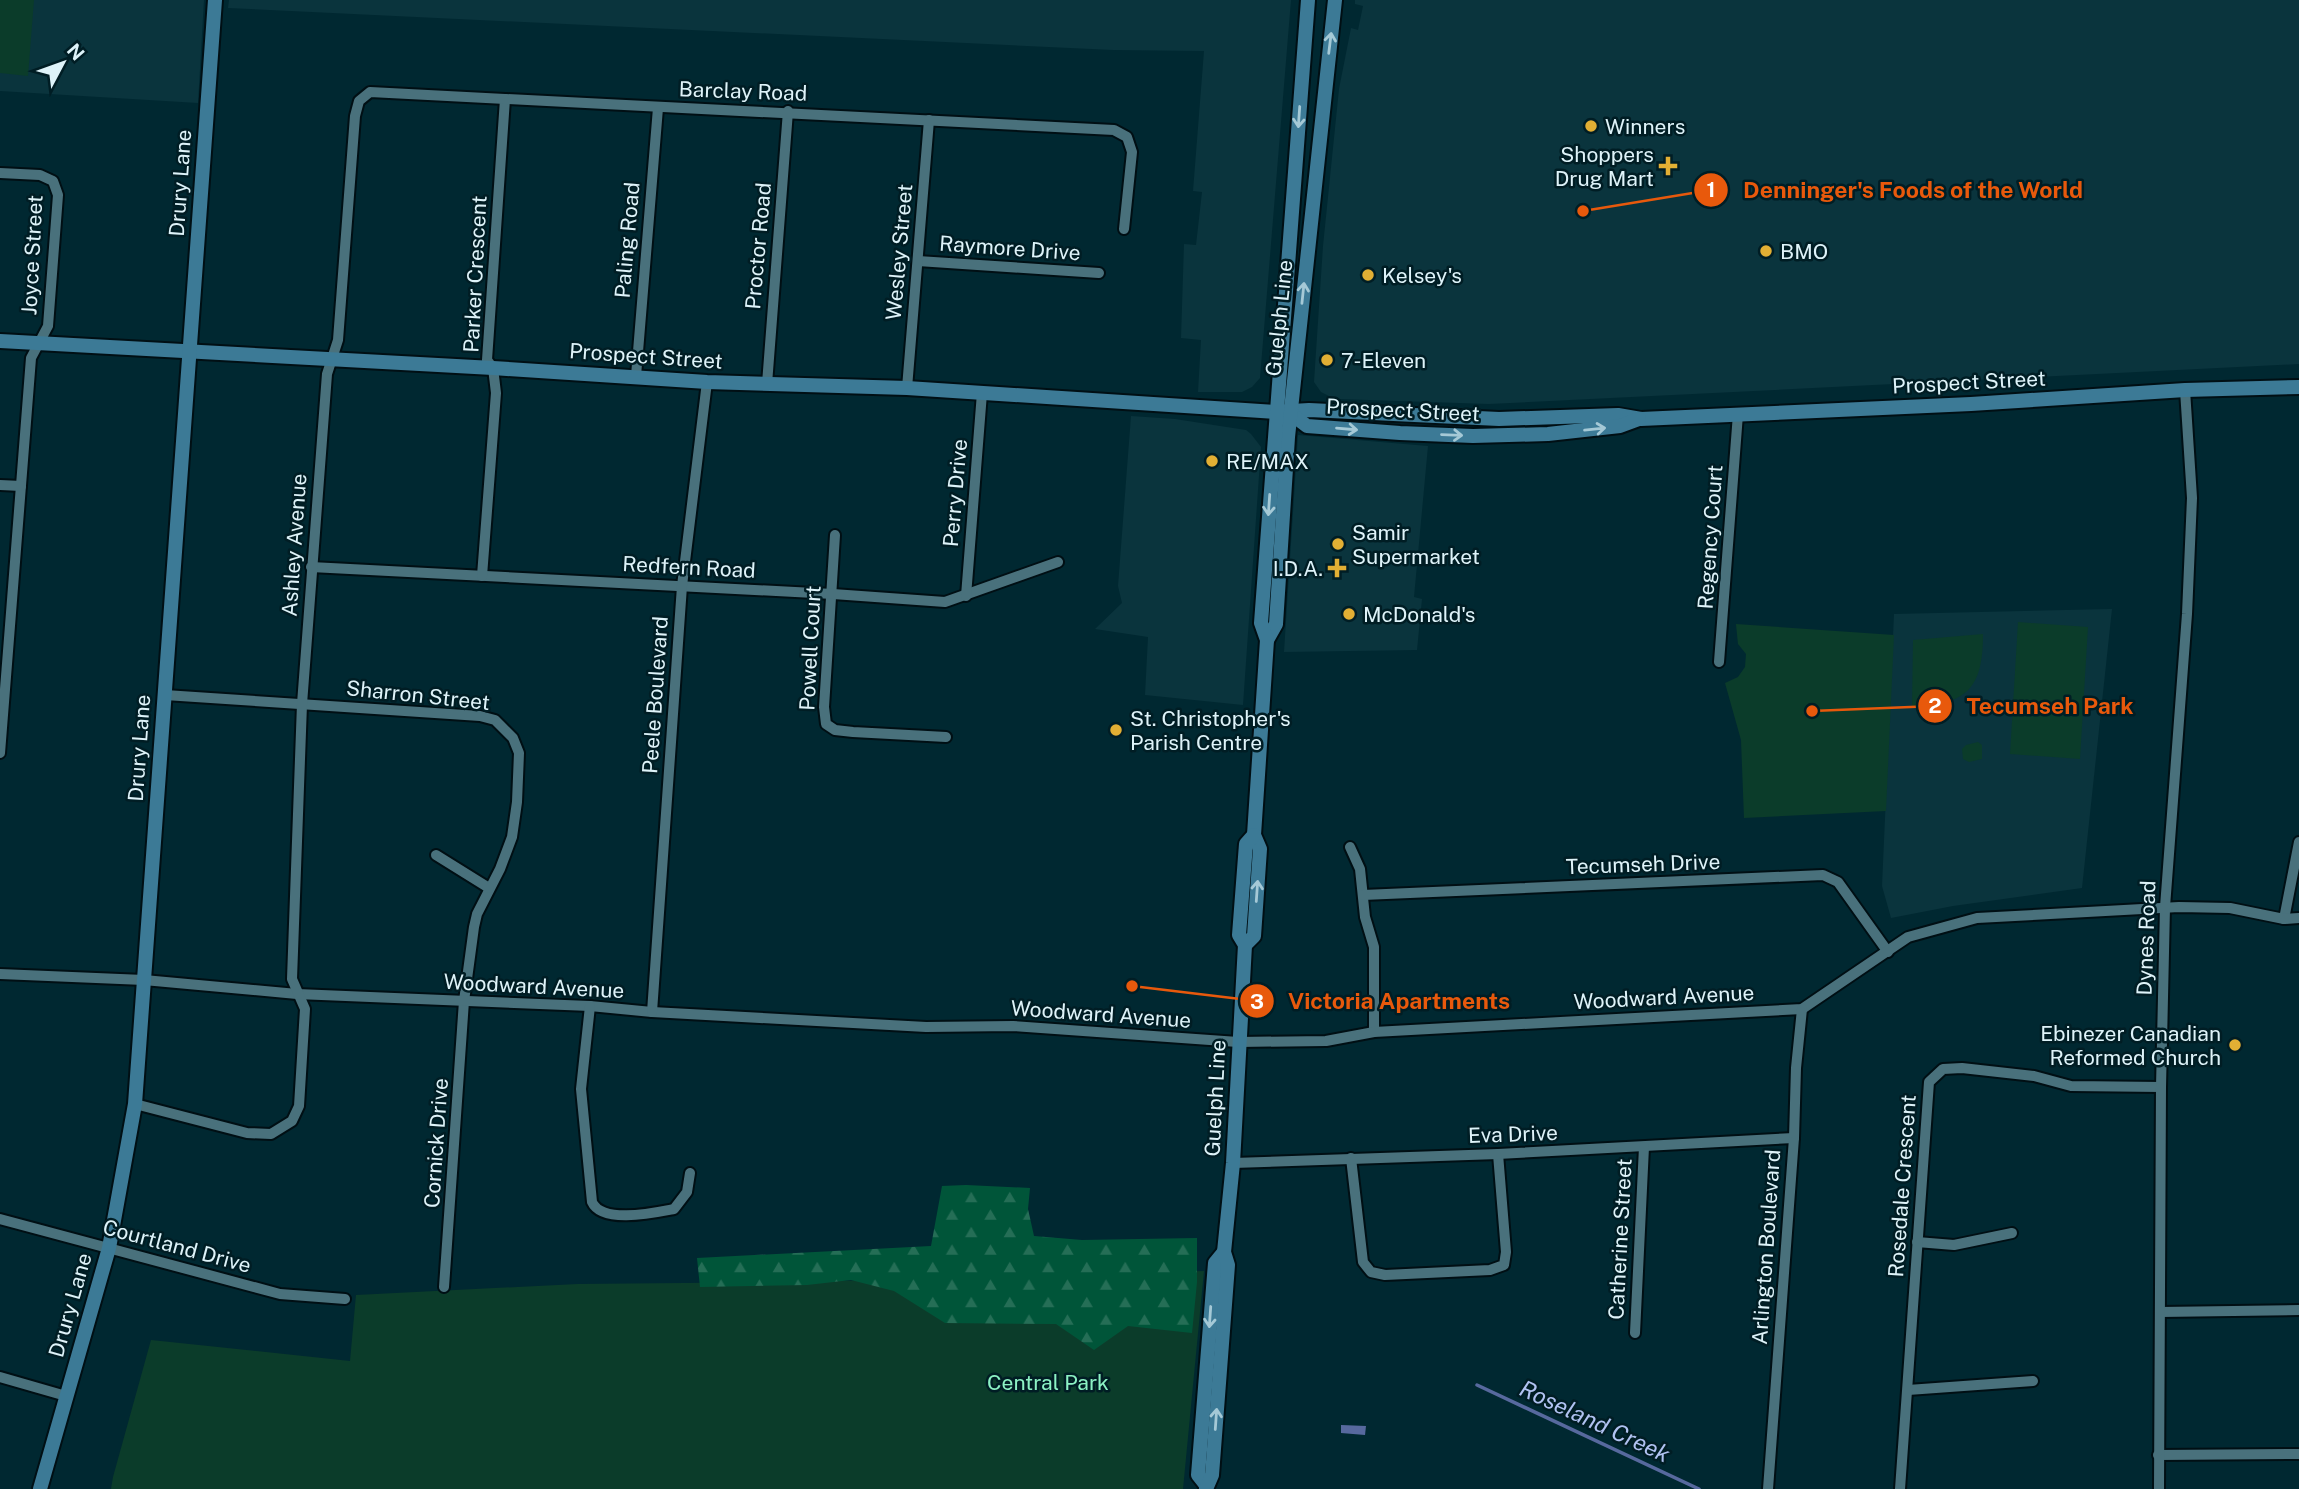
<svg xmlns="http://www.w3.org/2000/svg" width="2299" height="1489" font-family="'Public Sans',sans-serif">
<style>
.built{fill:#0a343d}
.green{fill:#0b3c2a}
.forest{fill:url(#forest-firs)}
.water{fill:url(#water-ripples)}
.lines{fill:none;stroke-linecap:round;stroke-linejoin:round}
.stream{stroke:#57699e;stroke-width:3.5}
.street-casing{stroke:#000f14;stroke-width:14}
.secondary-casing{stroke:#000f14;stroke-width:18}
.street{stroke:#49717c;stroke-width:10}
.secondary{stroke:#3c7a96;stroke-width:14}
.oneway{stroke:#a5c9d6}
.poi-dot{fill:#e2af34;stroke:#001d24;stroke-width:2.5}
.labels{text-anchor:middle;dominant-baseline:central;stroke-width:5;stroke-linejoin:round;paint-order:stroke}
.street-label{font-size:21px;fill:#def3f9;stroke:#001d24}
.poi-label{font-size:21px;fill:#def3f9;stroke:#001d24;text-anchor:start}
.park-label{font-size:21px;fill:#8cf2c4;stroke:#001d24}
.water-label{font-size:23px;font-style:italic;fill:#b0c2f1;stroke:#001d24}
.leader{fill:none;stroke:#e8590c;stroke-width:2.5}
.callout-dot{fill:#e8590c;stroke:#001d24;stroke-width:2.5}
.mark-label{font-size:21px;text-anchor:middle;font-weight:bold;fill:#fff}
.callout-label{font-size:23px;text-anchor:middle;font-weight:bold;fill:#e8590c;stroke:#001d24;stroke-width:5;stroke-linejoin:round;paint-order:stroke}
</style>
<defs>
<pattern id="forest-firs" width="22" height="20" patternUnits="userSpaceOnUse" patternTransform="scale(1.75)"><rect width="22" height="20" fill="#005539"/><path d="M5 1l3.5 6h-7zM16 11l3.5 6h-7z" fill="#256e56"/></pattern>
<pattern id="water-ripples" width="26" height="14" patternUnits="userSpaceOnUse" patternTransform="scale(1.75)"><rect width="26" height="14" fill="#57699e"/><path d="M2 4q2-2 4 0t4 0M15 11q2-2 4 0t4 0" fill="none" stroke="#6f7fac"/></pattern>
</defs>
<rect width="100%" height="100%" fill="#002831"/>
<g class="built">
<polygon points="0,0 204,0 198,103 0,91"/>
<polygon points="229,0 1291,0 1260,378 1252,387 1242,392 1198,392 1201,340 1181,338 1184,244 1196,245 1202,192 1193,191 1204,51 1113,50 228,8"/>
<polygon points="1355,0 2299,0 2299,364 1489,404 1338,399 1329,396 1321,392 1314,382 1323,246 1339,89 1351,28 1358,30 1363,6 1355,4"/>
<polygon points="1131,416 1175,419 1246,430 1251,434 1261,447 1243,705 1145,695 1148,637 1095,629 1122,603 1118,586"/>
<polygon points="1298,435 1428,446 1414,597 1422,599 1417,650 1284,652"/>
<polygon points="2112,609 2082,888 1953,906 1891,918 1882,886 1894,614"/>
</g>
<g class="green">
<polygon points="0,0 34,0 28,76 0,73"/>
<polygon points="2018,622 2088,627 2080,759 2010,754"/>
<polygon points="1736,624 1894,635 1886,811 1744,818 1741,740 1725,683 1738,677 1745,667 1746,654 1738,644"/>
<path d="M1983,634C1983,688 1967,705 1912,706L1913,640Z"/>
<polygon points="1978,742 1982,745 1982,759 1969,762 1963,759 1962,749 1966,745"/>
<polygon points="1204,1271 1183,1489 111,1489 113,1477 151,1340 350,1361 356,1295 578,1284 799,1282"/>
</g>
<polygon class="forest" points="966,1185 1030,1188 1028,1209 1034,1236 1082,1240 1197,1238 1197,1282 1192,1333 1128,1326 1094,1350 1056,1324 945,1323 894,1291 851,1280 807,1285 700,1287 697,1258 931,1246 942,1186"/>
<polygon class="water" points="1341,1425 1366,1426 1365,1435 1341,1433"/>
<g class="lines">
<polyline class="stream" points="1477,1385 1699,1489"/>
<defs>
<g id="street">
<polyline points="0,173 40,175 53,181 58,195 48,326 31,358 0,753"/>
<polyline points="918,261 1099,273"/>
<polyline points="636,376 658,108"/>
<polyline points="767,384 788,111"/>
<polyline points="907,388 929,120"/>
<polyline points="0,485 21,486"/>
<polyline points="835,535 824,707 826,724 835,730 853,732 946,737"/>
<polyline points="311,567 833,594 945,602 1058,562"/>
<polyline points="482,576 496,393 493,368 487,360 505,99"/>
<polyline points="966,596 982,393"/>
<polyline points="1719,662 1738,414"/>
<polyline points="165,695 480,716 495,720 513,738 519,753 517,802 512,837 500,869 477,914 474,927 464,1001 444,1287"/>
<polyline points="1350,847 1360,869 1365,917 1374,947 1374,1032"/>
<polyline points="436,855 489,888"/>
<polyline points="1363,895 1823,875 1838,882 1888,952"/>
<polyline points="2284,919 2299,842"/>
<polyline points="0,974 144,980 297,994 590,1006 652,1012 926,1027 1013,1026 1238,1042 1326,1041 1374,1032 1802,1009 1908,937 1977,918 2179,907 2230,908 2284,919 2299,918"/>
<path d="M590,1006L581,1089L592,1202C602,1224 653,1213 674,1209L687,1192L690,1173"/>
<polyline points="652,1012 682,586 707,382"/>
<path d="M135,1104L247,1133L271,1134L292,1121L299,1106L305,1009L292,979L302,704L327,374L338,340L355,116L359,101L370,92C618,104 866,116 1114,130L1127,137L1132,152L1124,229"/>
<polyline points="1351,1158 1363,1262 1371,1272 1385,1275 1490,1270 1504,1265 1506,1252 1498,1154"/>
<polyline points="1233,1163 1498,1154 1794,1138"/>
<polyline points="0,1219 280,1294 345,1299"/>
<polyline points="1917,1242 1954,1245 2012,1233"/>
<polyline points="2160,1312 2299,1310"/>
<polyline points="1635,1333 1644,1147"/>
<polyline points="0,1377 66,1396"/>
<polyline points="1908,1390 2033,1381"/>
<polyline points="2158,1455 2299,1454"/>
<polyline points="1768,1489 1794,1138 1796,1068 1802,1009"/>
<polyline points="1900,1489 1929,1082 1943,1069 1962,1068 2034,1076 2071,1086 2161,1087"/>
<polyline points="2159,1489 2161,1087 2165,907 2187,614 2192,498 2185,390"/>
</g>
<g id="secondary">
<polyline points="0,341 493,368 707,382 907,388 1276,412 1309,410 1499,419 1618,415 1641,419 1971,404 2185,390 2299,387"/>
<polyline points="1290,413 1307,426 1400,433 1473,436 1548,434 1620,426 1639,419"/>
<polyline points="1267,640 1276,624 1288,437 1335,0"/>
<polyline points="1245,945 1254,936 1260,849 1254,835 1267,640 1261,623 1308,0"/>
<polyline points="1206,1485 1198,1475 1215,1263 1224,1252"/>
<polyline points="40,1489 109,1248 135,1104 215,0"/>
<polyline points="1206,1489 1212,1475 1228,1265 1224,1252 1233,1163 1245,945 1239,935 1246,844 1254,835"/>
</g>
</defs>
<use href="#street" class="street-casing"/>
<use href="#secondary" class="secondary-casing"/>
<use href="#street" class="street"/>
<use href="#secondary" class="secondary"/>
</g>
<defs><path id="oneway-shaft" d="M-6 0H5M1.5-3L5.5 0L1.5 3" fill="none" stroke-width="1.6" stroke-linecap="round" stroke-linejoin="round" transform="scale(1.75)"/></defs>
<g class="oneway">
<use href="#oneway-shaft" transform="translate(1330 43) rotate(-83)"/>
<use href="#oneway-shaft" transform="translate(1299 117) rotate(94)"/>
<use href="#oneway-shaft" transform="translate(1303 293) rotate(-84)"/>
<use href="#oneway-shaft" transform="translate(1347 429) rotate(5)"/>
<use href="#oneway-shaft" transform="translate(1595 429) rotate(-6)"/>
<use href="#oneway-shaft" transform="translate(1452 435) rotate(2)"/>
<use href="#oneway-shaft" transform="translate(1269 505) rotate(94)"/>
<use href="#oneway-shaft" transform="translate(1257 891) rotate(-86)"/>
<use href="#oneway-shaft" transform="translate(1210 1317) rotate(94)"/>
<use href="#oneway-shaft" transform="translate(1216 1419) rotate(-86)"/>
</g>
<g class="poi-dot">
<circle cx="1591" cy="126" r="7"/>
<path d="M1664.5 155.5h7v7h7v7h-7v7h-7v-7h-7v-7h7z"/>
<circle cx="1766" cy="251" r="7"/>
<circle cx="1368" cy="275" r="7"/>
<circle cx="1327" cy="360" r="7"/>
<circle cx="1212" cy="461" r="7"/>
<circle cx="1338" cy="544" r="7"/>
<path d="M1333.5 557.5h7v7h7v7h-7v7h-7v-7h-7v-7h7z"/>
<circle cx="1349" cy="614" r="7"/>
<circle cx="1116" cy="730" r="7"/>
<circle cx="2235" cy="1045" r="7"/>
</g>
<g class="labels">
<g class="street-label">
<text transform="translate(743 91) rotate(2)">Barclay Road</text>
<text transform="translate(180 183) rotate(-86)">Drury Lane</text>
<text transform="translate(627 240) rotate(-85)">Paling Road</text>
<text transform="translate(758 246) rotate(-85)">Proctor Road</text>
<text transform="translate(1010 248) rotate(4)">Raymore Drive</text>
<text transform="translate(899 252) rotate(-85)">Wesley Street</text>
<text transform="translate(32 255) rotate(-87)">Joyce Street</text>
<text transform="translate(475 274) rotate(-87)">Parker Crescent</text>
<text transform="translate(1279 318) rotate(-84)">Guelph Line</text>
<text transform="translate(646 356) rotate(4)">Prospect Street</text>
<text transform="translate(1969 382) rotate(-3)">Prospect Street</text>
<text transform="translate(1403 410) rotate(3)">Prospect Street</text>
<text transform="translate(955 493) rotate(-85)">Perry Drive</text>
<text transform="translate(1710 537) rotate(-86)">Regency Court</text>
<text transform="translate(294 545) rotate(-86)">Ashley Avenue</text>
<text transform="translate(689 567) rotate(3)">Redfern Road</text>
<text transform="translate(810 648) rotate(-87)">Powell Court</text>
<text transform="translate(418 695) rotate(6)">Sharron Street</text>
<text transform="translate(655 695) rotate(-86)">Peele Boulevard</text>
<text transform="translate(139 748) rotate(-86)">Drury Lane</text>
<text transform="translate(1643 864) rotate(-2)">Tecumseh Drive</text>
<text transform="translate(2146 938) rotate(-88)">Dynes Road</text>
<text transform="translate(534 986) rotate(3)">Woodward Avenue</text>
<text transform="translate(1664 997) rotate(-3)">Woodward Avenue</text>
<text transform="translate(1101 1014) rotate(4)">Woodward Avenue</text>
<text transform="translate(1215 1098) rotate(-87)">Guelph Line</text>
<text transform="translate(1513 1134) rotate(-2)">Eva Drive</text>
<text transform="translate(436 1143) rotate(-86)">Cornick Drive</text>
<text transform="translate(1902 1186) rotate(-86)">Rosedale Crescent</text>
<text transform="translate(1620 1239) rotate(-87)">Catherine Street</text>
<text transform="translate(177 1246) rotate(15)">Courtland Drive</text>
<text transform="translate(1766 1247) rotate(-86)">Arlington Boulevard</text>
<text transform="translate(70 1305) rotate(-74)">Drury Lane</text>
</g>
<g class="poi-label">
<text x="1605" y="126">Winners</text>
<text x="1654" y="154" text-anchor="end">Shoppers<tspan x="1654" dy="24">Drug Mart</tspan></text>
<text x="1780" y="251">BMO</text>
<text x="1382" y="275">Kelsey's</text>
<text x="1341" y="360">7-Eleven</text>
<text x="1226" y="461">RE/MAX</text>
<text x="1352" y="532">Samir<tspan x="1352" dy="24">Supermarket</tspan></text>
<text x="1323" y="568" text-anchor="end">I.D.A.</text>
<text x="1363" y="614">McDonald's</text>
<text x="1130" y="718">St. Christopher's<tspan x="1130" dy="24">Parish Centre</tspan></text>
<text x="2221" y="1033" text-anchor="end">Ebinezer Canadian<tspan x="2221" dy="24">Reformed Church</tspan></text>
</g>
<g class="park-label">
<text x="1048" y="1382">Central Park</text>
</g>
<g class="water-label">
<text transform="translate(1595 1421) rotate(25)">Roseland Creek</text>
</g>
</g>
<path class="leader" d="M1583 211L1711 190M1812 711L1935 706M1132 986L1257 1001"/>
<g class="callout-dot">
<circle cx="1583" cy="211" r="7"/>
<circle cx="1812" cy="711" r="7"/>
<circle cx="1132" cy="986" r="7"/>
<circle cx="1711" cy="190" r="18"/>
<circle cx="1935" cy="706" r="18"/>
<circle cx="1257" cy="1001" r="18"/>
</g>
<g class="mark-label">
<text x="1711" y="197">1</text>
<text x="1935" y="713">2</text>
<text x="1257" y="1009">3</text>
</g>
<g class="callout-label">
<text x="1913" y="198">Denninger's Foods of the World</text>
<text x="2050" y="714">Tecumseh Park</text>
<text x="1399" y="1009">Victoria Apartments</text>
</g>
<g transform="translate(63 63) rotate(49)" stroke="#001d24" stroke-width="5" paint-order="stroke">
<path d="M0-5L12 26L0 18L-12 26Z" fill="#def3f9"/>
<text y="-10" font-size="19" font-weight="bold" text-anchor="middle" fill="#def3f9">N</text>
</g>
</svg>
